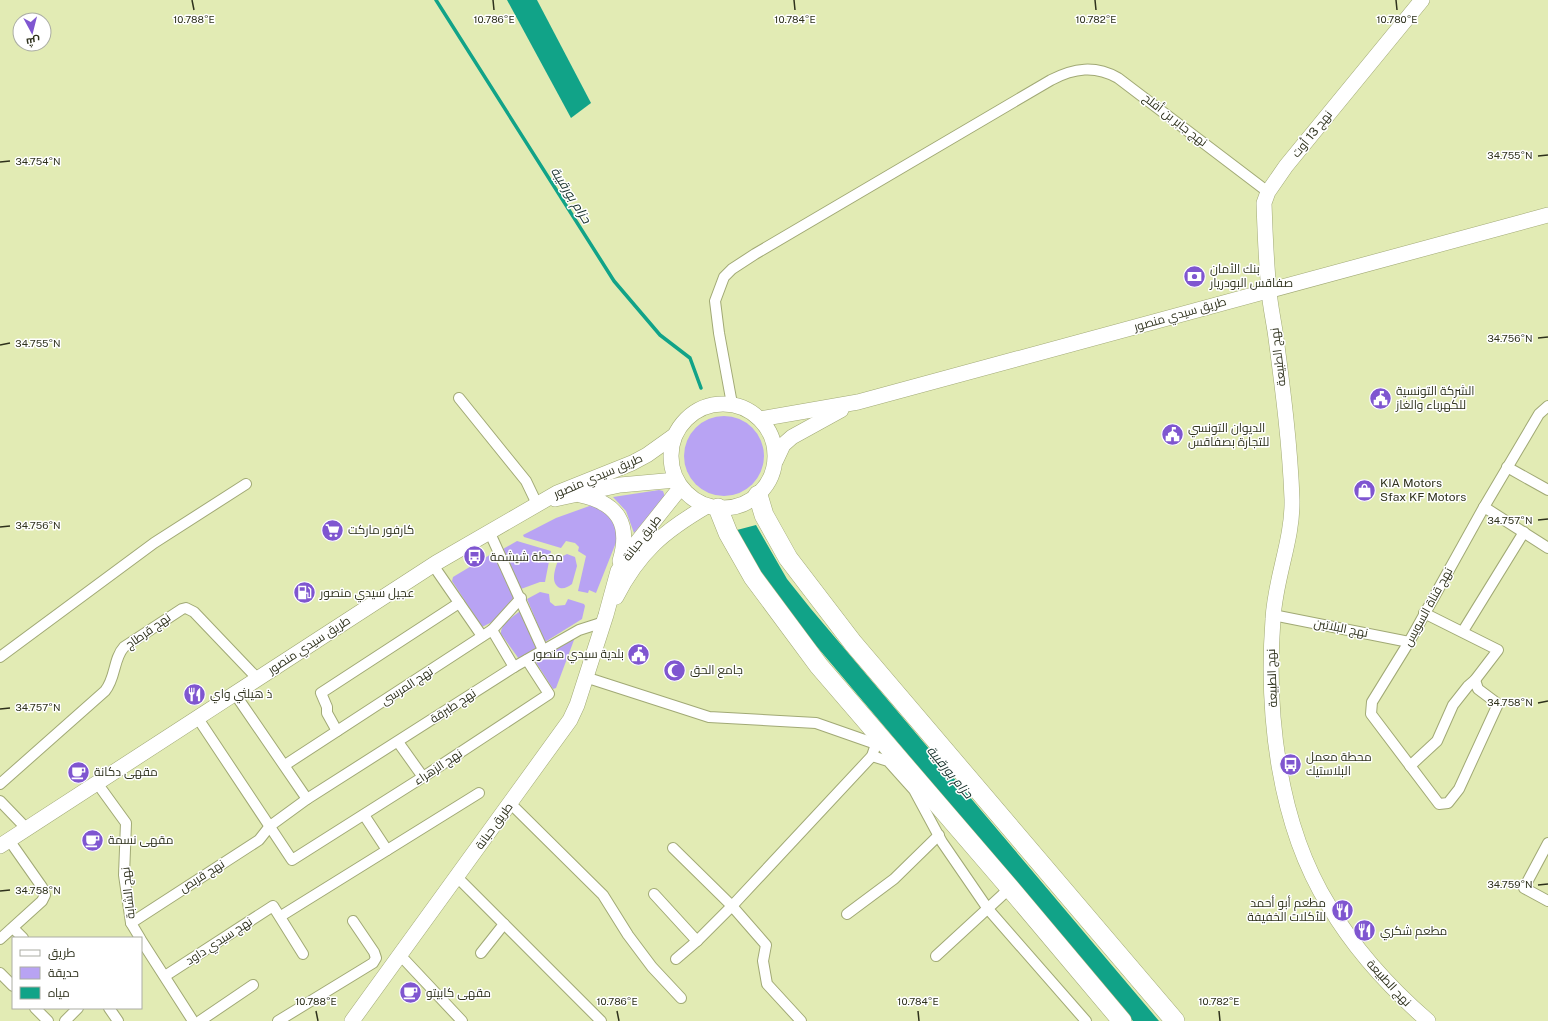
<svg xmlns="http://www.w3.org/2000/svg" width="1548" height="1021" font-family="'Public Sans',Cairo,sans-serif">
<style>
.green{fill:#b8a3f3}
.water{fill:#11a388}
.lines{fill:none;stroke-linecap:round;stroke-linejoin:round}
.stream{stroke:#11a388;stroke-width:3.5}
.street-casing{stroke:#a1a975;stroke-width:12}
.secondary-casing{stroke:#a1a975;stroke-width:16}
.highway-casing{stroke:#a1a975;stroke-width:20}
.street{stroke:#fff;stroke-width:10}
.secondary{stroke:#fff;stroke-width:15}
.highway{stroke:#fff;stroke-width:19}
.ticks{fill:none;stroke:#2e311c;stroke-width:1.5}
.labels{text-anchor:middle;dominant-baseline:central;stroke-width:3;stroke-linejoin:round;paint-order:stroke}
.street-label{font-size:12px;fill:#2e311c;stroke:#fff}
.poi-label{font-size:12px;fill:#2e311c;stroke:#fff;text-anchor:start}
.water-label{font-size:13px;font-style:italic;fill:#16302a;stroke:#fff}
.ticks-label{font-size:10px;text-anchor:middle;fill:#2e311c;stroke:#fff;stroke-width:3;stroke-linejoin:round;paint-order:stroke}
</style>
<rect width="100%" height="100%" fill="#e2ebb4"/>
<g class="green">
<circle cx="724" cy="456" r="40"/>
<polygon points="659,490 663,491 665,497 634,533 626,511 613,497"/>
<polygon points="595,504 612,520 616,530 617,540 596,593 589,590 588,593 578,591 586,556 578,551 579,547 575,543 566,541 561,548 524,537 523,535 556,518"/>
<polygon points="517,541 551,551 545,582 540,582 521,589 503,549"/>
<polygon points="493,553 514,597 494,621 482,627 452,581 453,577"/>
<path d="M567,554L575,557L577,566L572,584C568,587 564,589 560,588C549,583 556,566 559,558Z"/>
<polygon points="540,592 549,594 550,602 555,606 565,605 568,599 584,604 585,606 582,619 545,642 527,599"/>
<path d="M520,611L537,648L519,659L501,634C500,624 513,617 520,611Z"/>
<polygon points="568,640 574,640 556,688 553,689 535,661"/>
</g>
<g class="water">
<polygon points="507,0 537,0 591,103 571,118"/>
<polygon points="756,525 787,579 811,609 1159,1021 1133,1021 775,597 746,549 737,530"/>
</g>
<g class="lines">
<polyline class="stream" points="436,0 614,281 660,335 690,358 701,388"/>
<defs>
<g id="street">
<polyline points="459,398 526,481 537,504"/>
<path d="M732,404L719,333L715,301L724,277L732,269L755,254L1051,80C1074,68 1095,65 1118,78L1268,192"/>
<polyline points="1507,467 1548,490"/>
<polyline points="1484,507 1548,548"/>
<polyline points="489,531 543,650"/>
<polyline points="433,565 482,636"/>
<polyline points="1273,615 1409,642"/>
<polyline points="492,630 514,667"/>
<polyline points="1463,631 1524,532"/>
<polyline points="0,657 154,543 246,484"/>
<polyline points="585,677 709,717 816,723 876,744"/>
<polyline points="1475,680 1478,689 1498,704 1459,789 1448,803 1439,804 1371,714 1372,702 1409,642 1484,507 1539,414 1548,406"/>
<polyline points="235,694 307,799"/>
<polyline points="197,717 292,860 423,777 549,694 527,660"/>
<polyline points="337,731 327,713 327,707 321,693 459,603"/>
<polyline points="398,742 423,777"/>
<polyline points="872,756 888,761 914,790 942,842 988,909 1086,1021"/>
<polyline points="285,765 492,630 521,598"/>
<polyline points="1410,766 1437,741 1453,705 1468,686 1475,680 1498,650 1424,613"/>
<polyline points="97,783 126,823 124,875 131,923 140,938"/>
<path d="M0,784L105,691C116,678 113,659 124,647L182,609L186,608L194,612L258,679"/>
<polyline points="0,801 26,828"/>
<polyline points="511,804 603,895 628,935 652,967 681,998"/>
<polyline points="364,815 387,850"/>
<polyline points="1548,843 1524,888 1548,901"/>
<polyline points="673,848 732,906 872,756 876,744 882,739"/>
<polyline points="457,877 601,1021"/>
<polyline points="654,894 697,941 732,906 766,945 763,961 767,984 801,1021"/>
<polyline points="847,914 894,879 939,835"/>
<polyline points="281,916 479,793"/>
<polyline points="131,923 259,840 270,826 307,799 514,667 579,630 604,622"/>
<polyline points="13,928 23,938"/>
<polyline points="0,939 42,901 45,895 42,887 9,840"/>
<polyline points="141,940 193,1021"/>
<polyline points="481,953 504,924"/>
<polyline points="400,955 462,1021"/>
<polyline points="936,956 1010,888"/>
<polyline points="676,959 697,941"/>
<polyline points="0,973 13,986"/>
<polyline points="165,976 273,906 303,954"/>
<polyline points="35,1008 48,1021"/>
<polyline points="109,1008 118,1021"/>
<polyline points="65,1021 78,1008"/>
<polyline points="200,1021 253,985"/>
<polyline points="278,1021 373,963 376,958 374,952 353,921"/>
</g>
<g id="secondary">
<path d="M1422,0L1286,166L1268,192L1264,203C1265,232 1266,262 1269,290C1270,306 1274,322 1276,338C1283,391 1290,445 1292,499C1293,540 1275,578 1273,619C1266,713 1278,824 1329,906C1355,950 1389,987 1428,1021"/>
<circle cx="723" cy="456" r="52"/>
<polyline points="760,419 858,402 1548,215"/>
<polyline points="776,460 783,445 792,437 841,410"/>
<path d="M580,495C618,503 631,524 620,561"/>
<polyline points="555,499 620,485 676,480"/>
<path d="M616,597C639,552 664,531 707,506"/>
<polyline points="0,846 436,563 557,493 632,463 647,455 675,435"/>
<polyline points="352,1021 570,720 577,705 606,615 618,571 634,546 681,487"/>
</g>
<g id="highway">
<polyline points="758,495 764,515 788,558 853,643 1175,1021"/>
<polyline points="718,508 728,533 753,577 819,666 1010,888 1122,1021"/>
</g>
</defs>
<use href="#street" class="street-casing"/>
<use href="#secondary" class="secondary-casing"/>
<use href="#highway" class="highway-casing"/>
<use href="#street" class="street"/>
<use href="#secondary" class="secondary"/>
<use href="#highway" class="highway"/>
</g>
<path class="ticks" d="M192,0L194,10M493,0L494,10M794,0L795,10M1095,0L1096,10M1396,0L1397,10M1538,156L1548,155M0,162L10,161M1538,338L1548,337M0,345L10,343M1538,520L1548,519M0,527L10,526M1538,703L1548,701M0,709L10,708M1538,885L1548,884M0,891L10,890M316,1011L318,1021M617,1011L619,1021M918,1011L919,1021M1219,1011L1220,1021"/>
<defs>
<symbol id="bank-disc" viewBox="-11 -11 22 22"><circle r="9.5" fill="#7f56d0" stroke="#fff"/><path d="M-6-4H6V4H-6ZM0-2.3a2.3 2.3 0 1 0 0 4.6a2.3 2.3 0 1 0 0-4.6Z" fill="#fff"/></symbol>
<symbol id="civic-disc" viewBox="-11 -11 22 22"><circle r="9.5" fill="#7f56d0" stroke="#fff"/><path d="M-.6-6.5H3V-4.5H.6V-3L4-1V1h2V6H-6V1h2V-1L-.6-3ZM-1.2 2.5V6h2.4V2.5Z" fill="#fff"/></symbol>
<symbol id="shop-disc" viewBox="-11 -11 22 22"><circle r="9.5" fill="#7f56d0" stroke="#fff"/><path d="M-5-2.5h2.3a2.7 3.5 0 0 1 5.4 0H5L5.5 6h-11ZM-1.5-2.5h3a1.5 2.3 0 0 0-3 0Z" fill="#fff"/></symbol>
<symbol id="supermarket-disc" viewBox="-11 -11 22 22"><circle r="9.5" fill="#7f56d0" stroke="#fff"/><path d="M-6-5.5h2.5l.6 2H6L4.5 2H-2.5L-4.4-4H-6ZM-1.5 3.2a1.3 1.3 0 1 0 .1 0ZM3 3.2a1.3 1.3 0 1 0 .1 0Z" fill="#fff"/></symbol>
<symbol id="bus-disc" viewBox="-11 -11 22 22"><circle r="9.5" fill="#7f56d0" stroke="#fff"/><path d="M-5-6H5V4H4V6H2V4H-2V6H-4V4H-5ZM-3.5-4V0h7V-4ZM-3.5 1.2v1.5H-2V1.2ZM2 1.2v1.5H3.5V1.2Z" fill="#fff"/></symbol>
<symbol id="fuel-disc" viewBox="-11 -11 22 22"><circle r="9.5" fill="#7f56d0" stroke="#fff"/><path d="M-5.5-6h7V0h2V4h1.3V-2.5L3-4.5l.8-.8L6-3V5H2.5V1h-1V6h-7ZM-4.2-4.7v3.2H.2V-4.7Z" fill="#fff"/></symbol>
<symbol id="mosque-disc" viewBox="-11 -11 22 22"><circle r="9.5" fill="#7f56d0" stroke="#fff"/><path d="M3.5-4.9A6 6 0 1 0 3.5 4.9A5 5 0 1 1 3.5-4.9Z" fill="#fff"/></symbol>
<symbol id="restaurant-disc" viewBox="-11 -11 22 22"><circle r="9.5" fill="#7f56d0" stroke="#fff"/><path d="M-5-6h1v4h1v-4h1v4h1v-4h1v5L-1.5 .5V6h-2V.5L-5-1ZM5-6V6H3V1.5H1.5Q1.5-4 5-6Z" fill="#fff"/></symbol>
<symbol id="cafe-disc" viewBox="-11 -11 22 22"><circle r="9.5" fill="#7f56d0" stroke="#fff"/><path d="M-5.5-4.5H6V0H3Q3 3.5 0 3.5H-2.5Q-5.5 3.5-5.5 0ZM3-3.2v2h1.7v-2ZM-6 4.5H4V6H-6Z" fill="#fff"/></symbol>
</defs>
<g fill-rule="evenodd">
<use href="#bank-disc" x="1182" y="264" width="25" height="25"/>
<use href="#civic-disc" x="1368" y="386" width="25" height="25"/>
<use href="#civic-disc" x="1160" y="422" width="25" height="25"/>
<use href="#shop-disc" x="1352" y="478" width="25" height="25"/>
<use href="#supermarket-disc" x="320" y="518" width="25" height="25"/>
<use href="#bus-disc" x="462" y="544" width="25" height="25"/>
<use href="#fuel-disc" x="292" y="580" width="25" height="25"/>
<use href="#civic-disc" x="626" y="642" width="25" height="25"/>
<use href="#mosque-disc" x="662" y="658" width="25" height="25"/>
<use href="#restaurant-disc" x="182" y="682" width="25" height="25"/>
<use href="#bus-disc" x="1278" y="752" width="25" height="25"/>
<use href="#cafe-disc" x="66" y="760" width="25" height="25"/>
<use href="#cafe-disc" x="80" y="828" width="25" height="25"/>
<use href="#restaurant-disc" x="1330" y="898" width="25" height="25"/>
<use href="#restaurant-disc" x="1352" y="918" width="25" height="25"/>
<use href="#cafe-disc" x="398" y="980" width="25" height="25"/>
</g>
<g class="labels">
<g class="street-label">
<text transform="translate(1175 120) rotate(38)">نهج جابر بن أفلح</text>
<text transform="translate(1312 134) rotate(-51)">نهج 13 أوت</text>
<text transform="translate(1180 314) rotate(-16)">طريق سيدي منصور</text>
<text transform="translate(1278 357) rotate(-97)">نهج الطبيعة</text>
<text transform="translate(598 476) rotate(-23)">طريق سيدي منصور</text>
<text transform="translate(642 538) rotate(-52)">طريق حبانة</text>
<text transform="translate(1428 607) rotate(-61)">نهج قناة السويس</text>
<text transform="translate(1341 628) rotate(11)">نهج البلاتين</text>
<text transform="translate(148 631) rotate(-35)">نهج قرطاج</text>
<text transform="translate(309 645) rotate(-33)">طريق سيدي منصور</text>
<text transform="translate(1272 678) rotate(-92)">نهج الطبيعة</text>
<text transform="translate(407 686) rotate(-33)">نهج المرسى</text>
<text transform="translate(453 706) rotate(-33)">نهج طبرقة</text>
<text transform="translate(438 767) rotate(-33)">نهج الزهراء</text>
<text transform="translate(494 826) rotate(-54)">طريق حبانة</text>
<text transform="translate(202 876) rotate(-32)">نهج قربص</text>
<text transform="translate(128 893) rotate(-96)">نهج الشابة</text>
<text transform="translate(219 941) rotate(-33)">نهج سيدي داود</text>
<text transform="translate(1389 983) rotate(47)">نهج الطبيعة</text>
</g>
<g class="poi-label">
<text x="1210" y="269">بنك الأمان<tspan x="1210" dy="14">صفاقس البودريار</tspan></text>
<text x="1396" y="391">الشركة التونسية<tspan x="1396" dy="14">للكهرباء والغاز</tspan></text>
<text x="1188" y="428">الديوان التونسي<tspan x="1188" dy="14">للتجارة بصفاقس</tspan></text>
<text x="1380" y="483">KIA Motors<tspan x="1380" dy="14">Sfax KF Motors</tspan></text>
<text x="348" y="530">كارفور ماركت</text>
<text x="490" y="557">محطة شيشمة</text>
<text x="320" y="593">عجيل سيدي منصور</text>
<text x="624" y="654" text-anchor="end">بلدية سيدي منصور</text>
<text x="690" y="670">جامع الحق</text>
<text x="210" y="694">ذ هيلثي واي</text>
<text x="1306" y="757">محطة معمل<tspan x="1306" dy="14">البلاستيك</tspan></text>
<text x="94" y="772">مقهى دكانة</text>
<text x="108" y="840">مقهى نسمة</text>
<text x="1326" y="903" text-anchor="end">مطعم أبو أحمد<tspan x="1326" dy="14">للأكلات الخفيفة</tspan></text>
<text x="1380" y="931">مطعم شكري</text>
<text x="426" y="993">مقهى كابيتو</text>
</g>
<g class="water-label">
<text transform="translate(571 195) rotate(58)">حزام بورقيبة</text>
<text transform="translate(950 772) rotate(50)">حزام بورقيبة</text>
</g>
</g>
<g class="ticks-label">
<text x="194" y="23">10.788°E</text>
<text x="494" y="23">10.786°E</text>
<text x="795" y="23">10.784°E</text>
<text x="1096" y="23">10.782°E</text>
<text x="1397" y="23">10.780°E</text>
<text x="1510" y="159">34.755°N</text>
<text x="38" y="165">34.754°N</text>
<text x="1510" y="342">34.756°N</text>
<text x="38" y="347">34.755°N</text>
<text x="1510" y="524">34.757°N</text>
<text x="38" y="529">34.756°N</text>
<text x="1510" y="706">34.758°N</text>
<text x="38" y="711">34.757°N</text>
<text x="1510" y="888">34.759°N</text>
<text x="38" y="894">34.758°N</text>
<text x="316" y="1005">10.788°E</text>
<text x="617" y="1005">10.786°E</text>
<text x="918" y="1005">10.784°E</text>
<text x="1219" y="1005">10.782°E</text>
</g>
<rect x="12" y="937" width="130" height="72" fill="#ffffff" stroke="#abada4"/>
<rect x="20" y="950" width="20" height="6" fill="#ffffff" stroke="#abada4"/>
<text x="48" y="957" font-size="12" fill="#2e311c">طريق</text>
<rect x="20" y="967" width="20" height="12" fill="#b8a3f3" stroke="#abada4"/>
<text x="48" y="977" font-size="12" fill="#2e311c">حديقة</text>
<rect x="20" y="987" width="20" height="12" fill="#11a388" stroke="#abada4"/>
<text x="48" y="997" font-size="12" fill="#2e311c">مياه</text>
<g transform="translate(32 32) rotate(173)"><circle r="19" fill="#ffffff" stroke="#abada4"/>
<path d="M0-3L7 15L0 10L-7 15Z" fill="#7f56d0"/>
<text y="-6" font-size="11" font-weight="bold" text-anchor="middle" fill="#2e311c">ش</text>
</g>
</svg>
